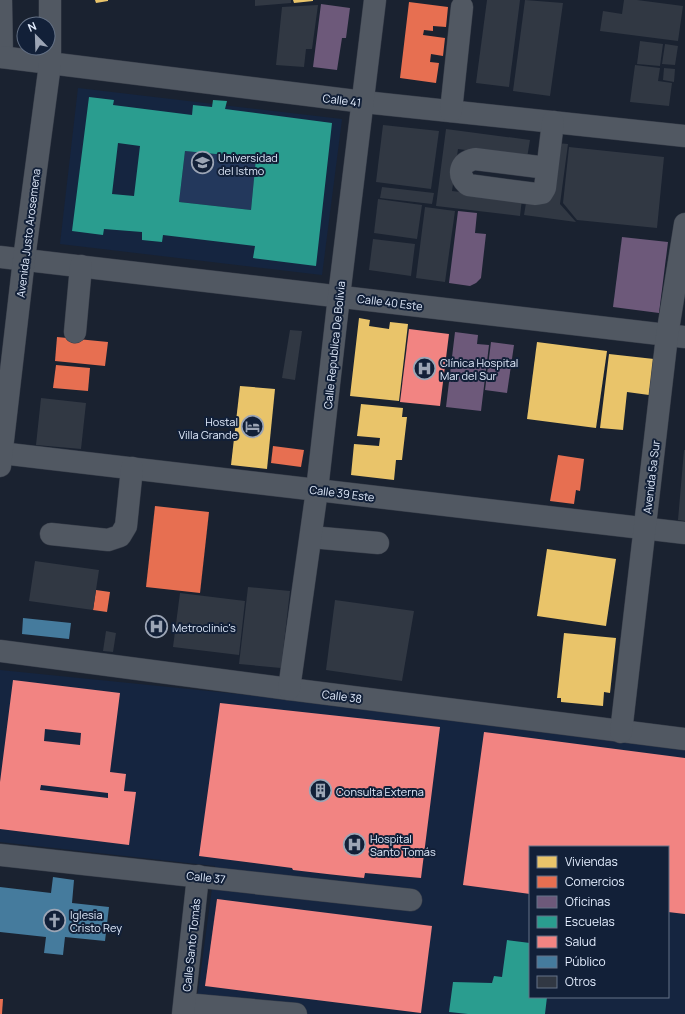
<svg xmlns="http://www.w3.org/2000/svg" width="685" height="1014" font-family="Manrope,sans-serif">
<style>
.built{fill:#152540;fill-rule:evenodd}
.green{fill:#23385c}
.homes{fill:#e9c46a}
.shops{fill:#e76f51}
.offices{fill:#6d597a}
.schools{fill:#2a9d8f;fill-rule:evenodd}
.health{fill:#f28482;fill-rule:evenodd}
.public{fill:#457b9d}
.building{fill:#313843}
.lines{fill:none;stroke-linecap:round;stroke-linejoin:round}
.minor-casing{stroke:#373d49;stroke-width:23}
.minor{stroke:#515862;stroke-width:22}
.labels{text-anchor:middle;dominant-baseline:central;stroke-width:4;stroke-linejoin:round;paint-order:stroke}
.street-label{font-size:11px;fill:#e2ecfd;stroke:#122038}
.poi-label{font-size:11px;fill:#e2ecfd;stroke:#122038;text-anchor:start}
</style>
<rect width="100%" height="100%" fill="#1a2230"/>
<g class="built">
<polygon points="78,88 342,119 322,275 60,244"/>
<path d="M0,670L685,739V1014H195L215,866L0,842ZM530,847H668V997H530Z"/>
</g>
<polygon class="green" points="185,151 256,158 251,210 179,202"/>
<g class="homes">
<polygon points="95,0 108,0 108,1 96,3"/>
<polygon points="293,0 313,0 313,1 294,3"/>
<polygon points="359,318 370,320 369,326 389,329 390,322 408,324 399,401 350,396"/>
<polygon points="537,342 607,351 596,428 527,419"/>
<polygon points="609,354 654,359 649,395 627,392 623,430 600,428"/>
<polygon points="240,386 275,389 267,469 231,465"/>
<polygon points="361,404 403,408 402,417 407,417 402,460 396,460 394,480 351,475 354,444 379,446 380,438 357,436"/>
<polygon points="547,549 616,559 606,626 537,616"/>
<polygon points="564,633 616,638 610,693 604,692 603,706 561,702 561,698 557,698"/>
</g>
<g class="shops">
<polygon points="409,2 448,7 446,27 433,26 433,31 424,30 423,35 445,38 443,56 431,54 430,62 439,63 436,83 400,78"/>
<polygon points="57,337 108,342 105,366 55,361"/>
<polygon points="56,365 90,368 88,391 53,388"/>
<polygon points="273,446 304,450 301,467 271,463"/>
<polygon points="558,455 584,459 580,491 576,490 574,504 550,501"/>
<polygon points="155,506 209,512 200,593 146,587"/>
<polygon points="96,590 110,592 107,612 93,610"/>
<polygon points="0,999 3,999 2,1014 0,1014"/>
</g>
<g class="offices">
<polygon points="321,4 350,8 346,38 342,38 337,70 313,67"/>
<polygon points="458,211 477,213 475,233 486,234 481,278 476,283 470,286 449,283"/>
<polygon points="622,237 668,242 659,313 613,307"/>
<polygon points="455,332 478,335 477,344 489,345 481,411 446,407"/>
<polygon points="491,342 514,345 507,393 485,390"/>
</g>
<g class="schools">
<path d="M89,97L114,100L113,105L192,115L193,105L212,107L213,100L227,101L225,109L332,123L316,266L253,258L255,246L163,235L162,242L142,240V232L104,229L103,235L72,231ZM118,143L140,146L134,196L112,194ZM185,151L256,158L251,210L179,202Z"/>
<polygon points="507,940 530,943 530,997 547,997 545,1014 468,1014 449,1012 453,982 492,983 494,976 502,977"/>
</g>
<g class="health">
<polygon points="409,329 449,334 440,406 400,402"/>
<path d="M13,680L120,693L110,772L126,774L124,791L136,792L129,845L0,829V782ZM45,729L81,733L80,745L44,741ZM41,785L108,793V798L40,790Z"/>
<polygon points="220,703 440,727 421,878 365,873 364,878 327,874 293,870 292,868 199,856"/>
<polygon points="484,732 685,758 685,914 668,912 668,847 530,847 530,894 463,885"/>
<polygon points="217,899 432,926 421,1013 205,986"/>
</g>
<g class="public">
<polygon points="23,618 71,623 69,639 22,634"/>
<polygon points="53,877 74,880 72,903 109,907 105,941 65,937 63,955 44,953 46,937 0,932 0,887 51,893"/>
</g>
<g class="building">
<polygon points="255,0 291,0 291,3 255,6"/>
<polygon points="487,0 520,0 509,87 476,83"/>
<polygon points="525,0 563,3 550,96 513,91"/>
<polygon points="624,0 637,0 683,6 678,41 600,31 603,11 622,14"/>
<polygon points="318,5 312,49 306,49 304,67 276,65 282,7"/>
<polygon points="640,41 663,44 660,66 637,64"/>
<polygon points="665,44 678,46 675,65 662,64"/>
<polygon points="635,65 660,68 658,81 672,83 669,106 630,102"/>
<polygon points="664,68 675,69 674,82 663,80"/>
<polygon points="383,125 439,131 431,189 376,182"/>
<polygon points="446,129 530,140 527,158 458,149 452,191 522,199 520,216 436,206"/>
<polygon points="556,143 568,144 560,204 576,222 524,215 527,197"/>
<polygon points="569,147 664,157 657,228 577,220 563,203"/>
<polygon points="382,187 434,193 432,204 380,198"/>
<polygon points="378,199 422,205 417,239 374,233"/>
<polygon points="425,207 455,211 445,282 416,278"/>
<polygon points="373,239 415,244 411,276 369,270"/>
<polygon points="290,330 302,331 295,380 282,378"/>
<polygon points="41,398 86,403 81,449 36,445"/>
<polygon points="684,450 685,450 685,521 678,520"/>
<polygon points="35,561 99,570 93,610 29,601"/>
<polygon points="248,587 290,591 281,668 239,664"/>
<polygon points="180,593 245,601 239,655 173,647"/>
<polygon points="335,600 414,611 402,681 326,670"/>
<polygon points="106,631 116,633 113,652 103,651"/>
</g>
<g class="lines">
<defs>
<g id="minor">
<polyline points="1,0 2,57"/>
<polyline points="0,57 364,102 685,136"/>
<polyline points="451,111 462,7"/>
<path d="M547,168L475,159C460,162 456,174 468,185L536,194L542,193L545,188L553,122"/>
<polyline points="0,257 685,337"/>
<polyline points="75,332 81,266"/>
<polyline points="0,453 685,533"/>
<polyline points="0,466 24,259 50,64 50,0"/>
<polyline points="51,534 108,540 120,536 126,526 132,468"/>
<polyline points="311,537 378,543"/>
<polyline points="0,651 289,689 685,739"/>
<polyline points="289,689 317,490 339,296 375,0"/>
<polyline points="621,732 667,336 685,224"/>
<polyline points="0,855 411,900"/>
<polyline points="185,1004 296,1014"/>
<polyline points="183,1014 198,876"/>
</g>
</defs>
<use href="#minor" class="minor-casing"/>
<use href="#minor" class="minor"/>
</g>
<defs>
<symbol id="university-ring" viewBox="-11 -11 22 22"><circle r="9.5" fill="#122038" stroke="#9ca5b5" stroke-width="1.5"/><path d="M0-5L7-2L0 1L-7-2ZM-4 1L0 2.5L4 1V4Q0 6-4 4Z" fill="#9ca5b5"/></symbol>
<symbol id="hospital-ring" viewBox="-11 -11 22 22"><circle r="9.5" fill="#122038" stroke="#9ca5b5" stroke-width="1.5"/><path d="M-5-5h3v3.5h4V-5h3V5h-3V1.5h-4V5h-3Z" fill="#9ca5b5"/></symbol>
<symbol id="hotel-ring" viewBox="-11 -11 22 22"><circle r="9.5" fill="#122038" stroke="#9ca5b5" stroke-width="1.5"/><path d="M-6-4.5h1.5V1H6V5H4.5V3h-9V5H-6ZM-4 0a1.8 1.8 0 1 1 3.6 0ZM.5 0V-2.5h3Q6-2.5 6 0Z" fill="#9ca5b5"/></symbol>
<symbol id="building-ring" viewBox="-11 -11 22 22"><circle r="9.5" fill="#122038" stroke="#9ca5b5" stroke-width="1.5"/><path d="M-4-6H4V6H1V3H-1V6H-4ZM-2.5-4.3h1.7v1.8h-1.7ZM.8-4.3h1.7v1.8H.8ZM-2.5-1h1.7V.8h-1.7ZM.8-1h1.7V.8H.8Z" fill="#9ca5b5"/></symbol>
<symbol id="church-ring" viewBox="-11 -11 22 22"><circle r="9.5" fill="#122038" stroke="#9ca5b5" stroke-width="1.5"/><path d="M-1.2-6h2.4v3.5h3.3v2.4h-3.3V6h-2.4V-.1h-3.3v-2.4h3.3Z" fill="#9ca5b5"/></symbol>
</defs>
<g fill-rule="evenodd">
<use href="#university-ring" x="190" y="150" width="25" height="25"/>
<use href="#hospital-ring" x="412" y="356" width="25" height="25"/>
<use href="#hotel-ring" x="240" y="414" width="25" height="25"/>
<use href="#hospital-ring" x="144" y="614" width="25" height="25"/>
<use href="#building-ring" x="308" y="778" width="25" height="25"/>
<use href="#hospital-ring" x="342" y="832" width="25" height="25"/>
<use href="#church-ring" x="42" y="908" width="25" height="25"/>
</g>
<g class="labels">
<g class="street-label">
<text transform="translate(342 100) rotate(7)">Calle 41</text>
<text transform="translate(28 233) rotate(-83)">Avenida Justo Arosemena</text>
<text transform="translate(390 302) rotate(7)">Calle 40 Este</text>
<text transform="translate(334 345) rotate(-84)">Calle Republica De Bolivia</text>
<text transform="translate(651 477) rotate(-83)">Avenida 5a Sur</text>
<text transform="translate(342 493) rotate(7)">Calle 39 Este</text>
<text transform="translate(342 696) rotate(7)">Calle 38</text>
<text transform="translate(206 877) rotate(6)">Calle 37</text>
<text transform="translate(191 945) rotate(-84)">Calle Santo Tomás</text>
</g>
<g class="poi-label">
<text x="218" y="157">Universidad<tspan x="218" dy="13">del Istmo</tspan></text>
<text x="440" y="362">Clínica Hospital<tspan x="440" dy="13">Mar del Sur</tspan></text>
<text x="238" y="421" text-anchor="end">Hostal<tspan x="238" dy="13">Villa Grande</tspan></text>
<text x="172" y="627">Metroclinic's</text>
<text x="336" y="791">Consulta Externa</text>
<text x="370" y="838">Hospital<tspan x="370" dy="13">Santo Tomás</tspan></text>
<text x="70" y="914">Iglesia<tspan x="70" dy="13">Cristo Rey</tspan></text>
</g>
</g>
<rect x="529" y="846" width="140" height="152" fill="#122038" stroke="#657287"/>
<rect x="537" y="856" width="20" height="12" fill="#e9c46a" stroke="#657287"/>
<text x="565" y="866" font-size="12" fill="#e2ecfd">Viviendas</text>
<rect x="537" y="876" width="20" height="12" fill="#e76f51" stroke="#657287"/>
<text x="565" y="886" font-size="12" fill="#e2ecfd">Comercios</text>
<rect x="537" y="896" width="20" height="12" fill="#6d597a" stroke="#657287"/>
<text x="565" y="906" font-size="12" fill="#e2ecfd">Oficinas</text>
<rect x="537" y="916" width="20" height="12" fill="#2a9d8f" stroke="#657287"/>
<text x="565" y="926" font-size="12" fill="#e2ecfd">Escuelas</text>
<rect x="537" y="936" width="20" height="12" fill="#f28482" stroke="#657287"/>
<text x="565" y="946" font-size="12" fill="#e2ecfd">Salud</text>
<rect x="537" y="956" width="20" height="12" fill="#457b9d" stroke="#657287"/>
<text x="565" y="966" font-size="12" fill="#e2ecfd">Público</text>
<rect x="537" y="976" width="20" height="12" fill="#313843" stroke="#657287"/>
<text x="565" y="986" font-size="12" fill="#e2ecfd">Otros</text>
<g transform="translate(36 36) rotate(337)"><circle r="19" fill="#122038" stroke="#657287"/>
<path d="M0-3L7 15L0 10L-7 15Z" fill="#9ca5b5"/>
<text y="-6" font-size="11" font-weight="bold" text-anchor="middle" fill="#e2ecfd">N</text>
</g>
</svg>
